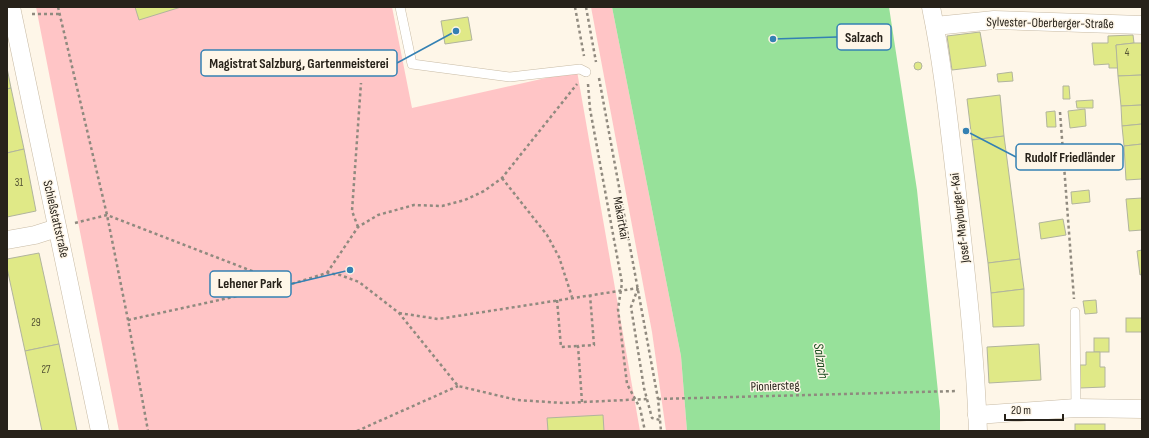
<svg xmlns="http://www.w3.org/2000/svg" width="1149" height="438" font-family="'Sofia Sans Condensed',sans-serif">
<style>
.green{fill:#ffc5c6}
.water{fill:#97e19a}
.building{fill:#e0e987;stroke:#b1b49d}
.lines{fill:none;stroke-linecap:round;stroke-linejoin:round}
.lane-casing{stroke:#c8bba5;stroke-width:10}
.street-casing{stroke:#c8bba5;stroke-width:19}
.path{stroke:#908a7f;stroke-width:2.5;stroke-dasharray:3 3;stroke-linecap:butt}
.lane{stroke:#fff;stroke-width:9}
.street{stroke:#fff;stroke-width:18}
.labels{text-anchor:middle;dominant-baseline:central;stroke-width:3;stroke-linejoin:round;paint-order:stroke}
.number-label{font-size:11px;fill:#555435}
.street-label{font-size:13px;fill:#27221a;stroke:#fef6e8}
.water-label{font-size:14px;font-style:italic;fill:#1a4c1f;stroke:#fef6e8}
.leader{fill:none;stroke:#3481b3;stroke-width:1.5}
.callout-dot{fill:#3481b3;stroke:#fef6e8;stroke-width:1.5}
.callout{fill:#fef6e8;stroke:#3481b3;stroke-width:1.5}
.callout-label{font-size:14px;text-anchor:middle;font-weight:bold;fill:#27221a}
</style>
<rect width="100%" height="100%" fill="#fef6e8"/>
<g class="green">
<polygon points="36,7 392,7 412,108 577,71 640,431 119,431"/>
<polygon points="591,7 612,7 681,356 687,431 666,431 652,332"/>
</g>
<polygon class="water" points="612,7 889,7 917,190 940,411 940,431 687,431 681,356"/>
<g class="building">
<polygon points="135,7 181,7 139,20"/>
<polygon points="468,17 472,40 445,44 441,21"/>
<polygon points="980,32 986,66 952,70 947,36"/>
<polygon points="1133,35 1134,43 1116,45 1118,68 1109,68 1109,64 1094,65 1092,43 1108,43 1108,36"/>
<polygon points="1134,43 1142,43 1142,75 1118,76 1116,45"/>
<circle cx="918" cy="66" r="4"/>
<polygon points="7,68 11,88 7,89"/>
<polygon points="1012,72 1013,81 998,82 997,74"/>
<polygon points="1142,75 1142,105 1121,106 1118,76"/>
<polygon points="1063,86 1069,86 1070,99 1063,99"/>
<polygon points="11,88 24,149 7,153 7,89"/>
<polygon points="1000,95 1004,136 972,140 967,99"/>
<polygon points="1093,100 1093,108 1077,108 1076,101"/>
<polygon points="1142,105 1142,124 1122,126 1121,106"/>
<polygon points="1085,109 1086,126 1070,128 1068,111"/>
<polygon points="1055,111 1056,127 1047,127 1046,112"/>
<polygon points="1142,124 1142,144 1124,146 1122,126"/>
<polygon points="1004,136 1020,259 988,263 972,140"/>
<polygon points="1142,144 1142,179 1126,180 1124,146"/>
<polygon points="24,149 36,211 7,217 7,153"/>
<polygon points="1089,190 1090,202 1072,204 1071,192"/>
<polygon points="1142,198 1142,230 1129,231 1126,199"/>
<polygon points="1063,219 1066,235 1041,239 1039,223"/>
<polygon points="1142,250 1142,274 1140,275 1137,251"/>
<polygon points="39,253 59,344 25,351 7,268 7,259"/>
<polygon points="1020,259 1024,289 991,293 988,263"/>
<polygon points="1024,289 1024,326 993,327 991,293"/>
<polygon points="1096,300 1097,313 1085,314 1083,301"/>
<rect x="1126" y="318" width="16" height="14"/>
<rect x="1094" y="338" width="15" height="14"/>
<polygon points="59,344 68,387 77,431 42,431 25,351"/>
<polygon points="1039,344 1041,380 989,383 987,347"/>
<polygon points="1086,352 1100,352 1100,367 1105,367 1105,387 1080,388 1080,365 1086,365"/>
<polygon points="603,415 604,431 548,431 547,418"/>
<rect x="1075" y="424" width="30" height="7"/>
</g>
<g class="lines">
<defs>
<g id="lane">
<polyline points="400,7 412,64 510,77 580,69 586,72"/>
<polyline points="1075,312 1076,408"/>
</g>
<g id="street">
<polyline points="11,7 100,431"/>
<path d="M931,7C943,65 949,125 956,184C965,266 975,348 978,431"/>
<polyline points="935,26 994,20 1142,25"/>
<polyline points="7,240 35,235 57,228"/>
<polyline points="977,415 1076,408 1142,409"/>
</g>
</defs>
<use href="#lane" class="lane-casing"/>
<use href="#street" class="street-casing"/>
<g class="path">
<polyline points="58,7 107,215 128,320 148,431"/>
<polyline points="575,7 584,56"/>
<polyline points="586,7 596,62"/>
<polyline points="32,14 59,14"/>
<polyline points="599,78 658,399 661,431"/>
<polyline points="588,84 590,109 622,283 618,309 627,384 640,408 645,431"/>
<polyline points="1060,112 1074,299"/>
<polyline points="502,178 547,235 559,257 572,297"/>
<polyline points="75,223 107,215 288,285"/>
<polyline points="358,227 352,211 361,83"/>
<polyline points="327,273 358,227 378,215 414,205 442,206 465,200 484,191 502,178 577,84"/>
<polyline points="638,288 631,307 644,388 652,418 660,420"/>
<polyline points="557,300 561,347 578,346"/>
<polyline points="399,313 438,319 638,288"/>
<polyline points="128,320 288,285 327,273 340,275 359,282 399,313 458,386 517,400 563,403 647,399"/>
<polyline points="658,399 957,391"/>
<polyline points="582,402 578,346 594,345 590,295"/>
<polyline points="357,431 458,386"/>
</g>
<use href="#lane" class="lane"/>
<use href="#street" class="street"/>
</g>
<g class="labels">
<g class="number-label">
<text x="1127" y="52">4</text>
<text x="19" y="182">31</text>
<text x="36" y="322">29</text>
<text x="46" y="369">27</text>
</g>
<g class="street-label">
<text transform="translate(1050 23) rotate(1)">Sylvester-Oberberger-Straße</text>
<text transform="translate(621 218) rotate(80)">Makartkai</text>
<text transform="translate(960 218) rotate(-97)">Josef-Mayburger-Kai</text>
<text transform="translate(56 219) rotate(77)">Schießstattstraße</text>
<text transform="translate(775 386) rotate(-2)">Pioniersteg</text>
</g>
<g class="water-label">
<text transform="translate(821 361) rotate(81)">Salzach</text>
</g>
</g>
<path class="leader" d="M773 39L837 37M456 31L397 63M966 131L1016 157M350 270L291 284"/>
<g class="callout-dot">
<circle cx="773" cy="39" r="4"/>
<circle cx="456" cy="31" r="4"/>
<circle cx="966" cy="131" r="4"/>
<circle cx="350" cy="270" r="4"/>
</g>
<g class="callout">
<rect x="837" y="24" width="54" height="26" rx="4"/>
<rect x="201" y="50" width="196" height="26" rx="4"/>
<rect x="1016" y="144" width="107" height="26" rx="4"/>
<rect x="210" y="271" width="81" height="26" rx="4"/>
</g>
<g class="callout-label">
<text x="864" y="42">Salzach</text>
<text x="299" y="68">Magistrat Salzburg, Gartenmeisterei</text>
<text x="1070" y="162">Rudolf Friedländer</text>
<text x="250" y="288">Lehener Park</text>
</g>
<rect width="1149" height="438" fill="none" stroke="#27221a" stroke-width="16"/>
<path d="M1005 414v6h58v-6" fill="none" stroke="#27221a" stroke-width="2"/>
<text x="1011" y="414" font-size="12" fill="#27221a" stroke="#fef6e8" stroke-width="3" paint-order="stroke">20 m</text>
</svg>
